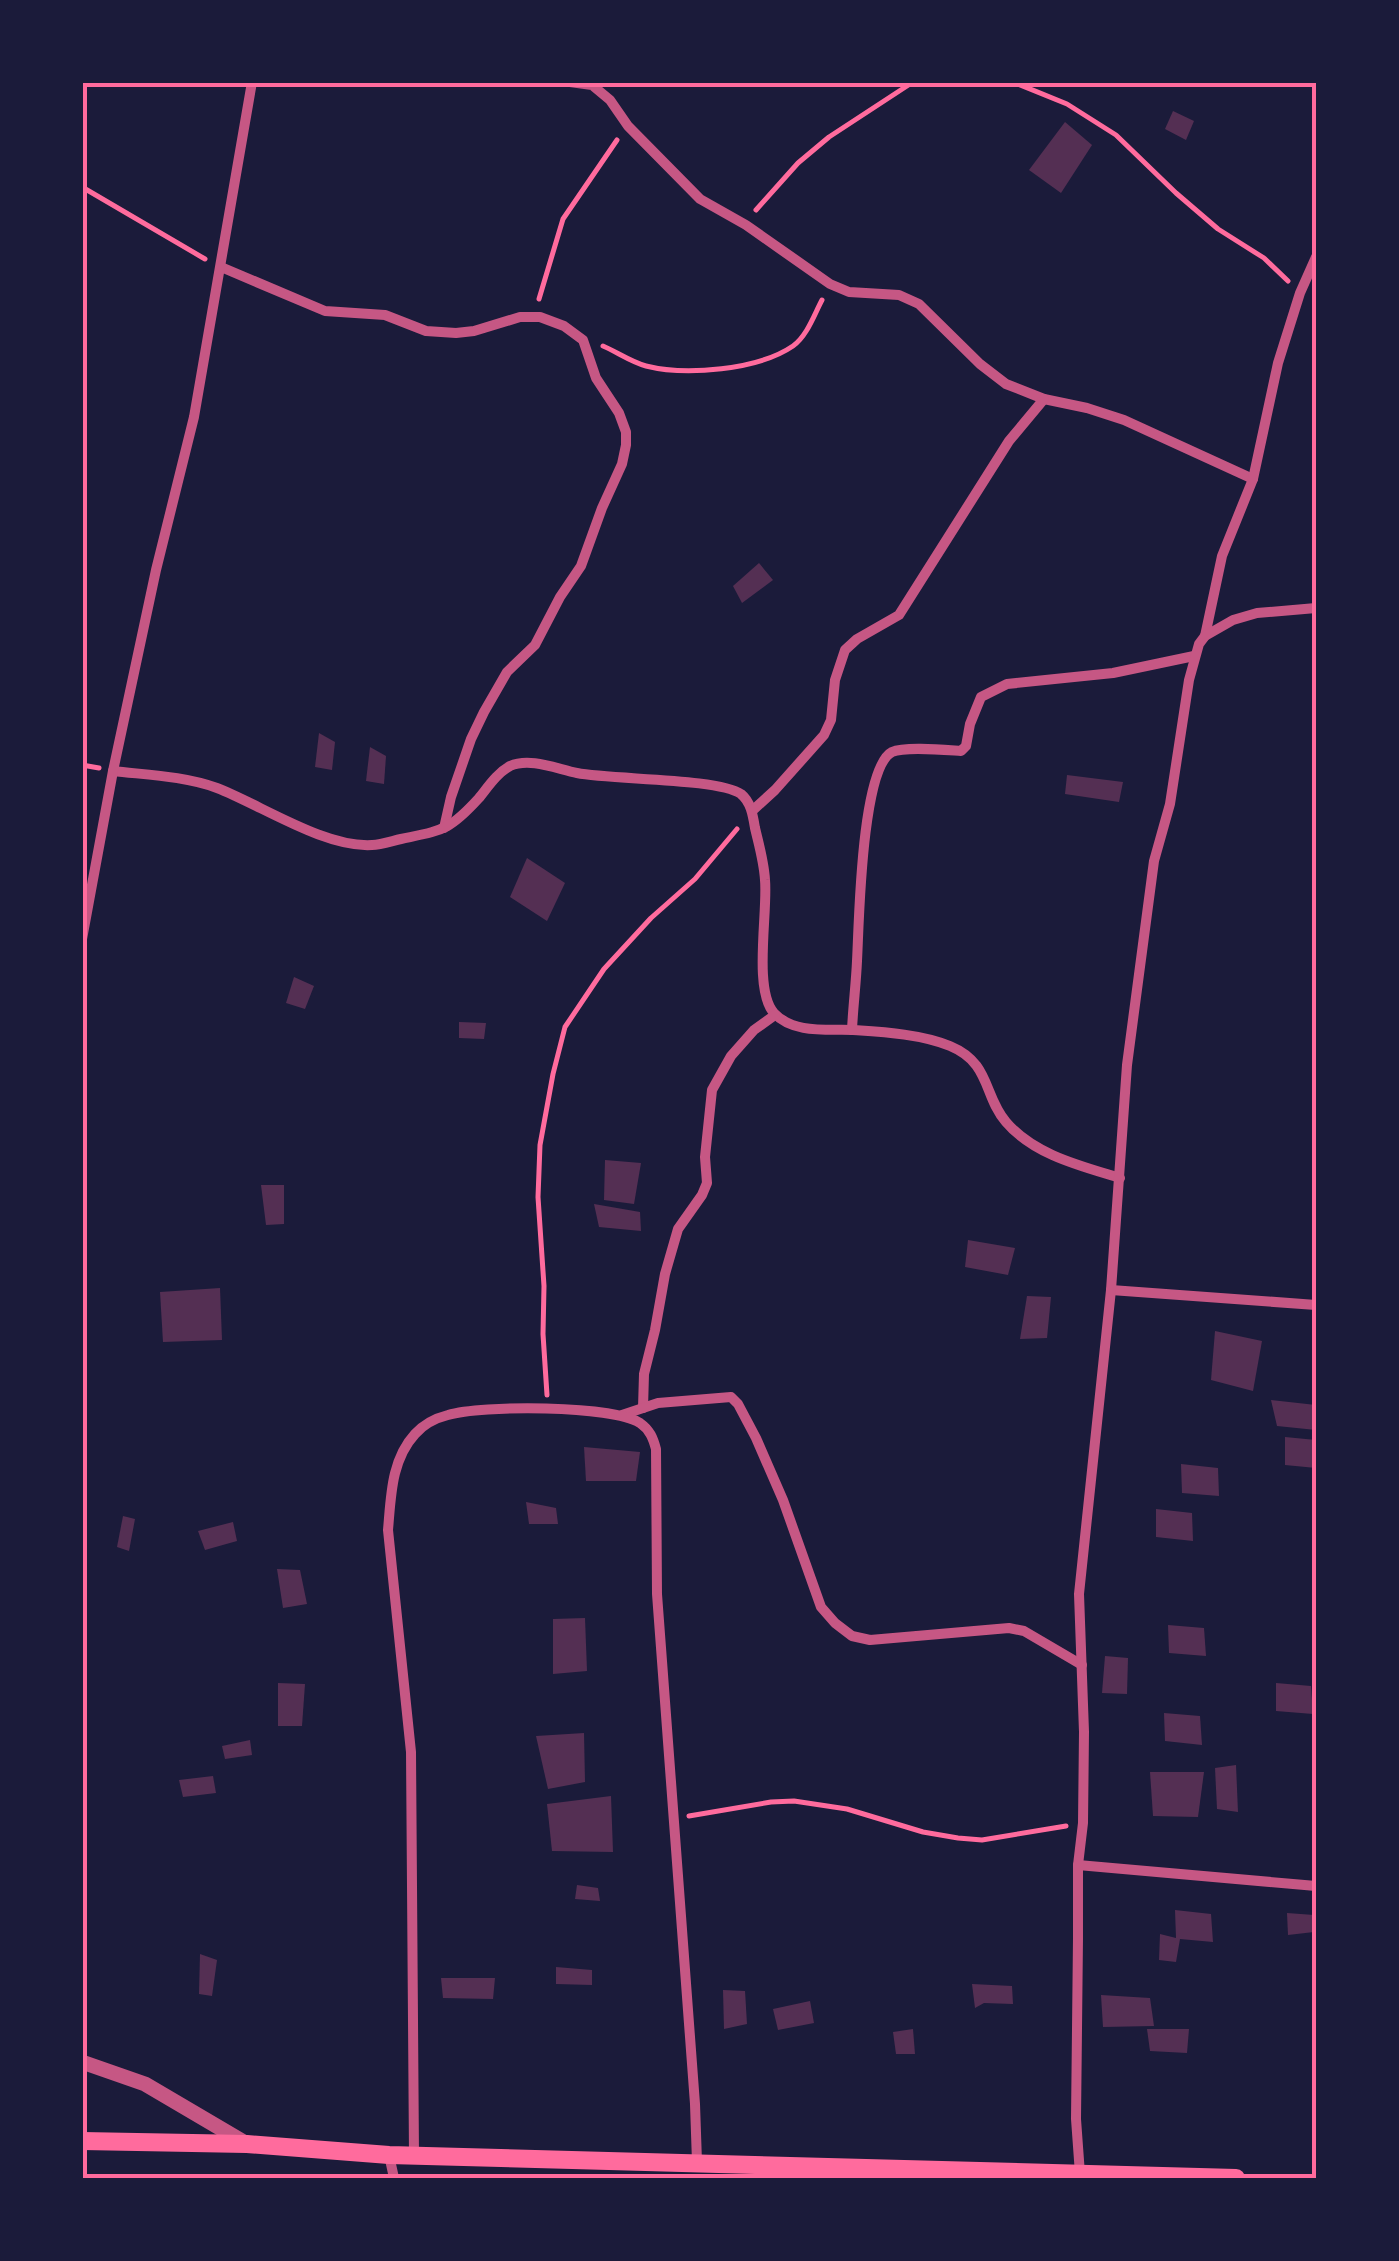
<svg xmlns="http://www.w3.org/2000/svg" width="1399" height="2261" font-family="'Public Sans',sans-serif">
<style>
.building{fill:#542f53}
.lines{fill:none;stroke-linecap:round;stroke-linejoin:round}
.path{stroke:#ff6b9d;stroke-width:5}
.minor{stroke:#c65784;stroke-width:10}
.tertiary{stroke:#c65784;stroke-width:15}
.secondary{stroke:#ff6b9d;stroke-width:18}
.neatline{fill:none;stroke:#ff6b9d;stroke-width:4}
</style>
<rect width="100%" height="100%" fill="#1b1b3a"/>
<g class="building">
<polygon points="1173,111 1194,121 1186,140 1165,129"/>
<polygon points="1065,122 1092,145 1061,193 1029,170"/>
<polygon points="759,563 773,580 742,603 733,586"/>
<polygon points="319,733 335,742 332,770 315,767"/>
<polygon points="370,747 386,756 384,784 366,781"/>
<polygon points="1067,775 1123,782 1119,802 1065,794"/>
<polygon points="527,858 565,883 547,921 510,897"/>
<polygon points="294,977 314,986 305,1009 286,1003"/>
<polygon points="459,1022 486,1023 484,1039 459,1038"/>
<polygon points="605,1160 641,1163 634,1204 604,1200"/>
<polygon points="261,1185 284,1185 284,1224 266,1225"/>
<polygon points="594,1204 640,1212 641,1231 599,1227"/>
<polygon points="968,1240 1015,1248 1008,1275 965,1267"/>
<polygon points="220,1288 222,1340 163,1342 160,1292"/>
<polygon points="1027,1296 1051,1297 1047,1338 1020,1339"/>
<polygon points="1215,1331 1262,1341 1253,1391 1211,1380"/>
<polygon points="1271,1400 1316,1405 1316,1430 1277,1426"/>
<polygon points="1285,1437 1316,1440 1316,1468 1285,1465"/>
<polygon points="584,1447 640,1452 636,1481 586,1481"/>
<polygon points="1181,1464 1218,1468 1219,1496 1182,1493"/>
<polygon points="526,1502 556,1508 558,1524 529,1524"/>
<polygon points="1156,1509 1192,1513 1193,1541 1156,1537"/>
<polygon points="123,1516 135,1519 129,1551 117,1547"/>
<polygon points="233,1522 237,1541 205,1550 198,1531"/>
<polygon points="277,1569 300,1570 307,1604 283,1608"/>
<polygon points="585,1618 587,1671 553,1674 553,1619"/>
<polygon points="1168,1625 1204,1628 1206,1656 1169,1653"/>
<polygon points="1105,1656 1128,1658 1127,1694 1102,1693"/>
<polygon points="278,1683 305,1684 302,1726 278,1726"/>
<polygon points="1276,1683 1311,1686 1313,1714 1276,1711"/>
<polygon points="1164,1713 1200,1716 1202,1745 1165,1741"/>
<polygon points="584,1733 585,1782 548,1789 536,1736"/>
<polygon points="250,1740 252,1755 225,1759 222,1746"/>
<polygon points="1236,1765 1238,1812 1217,1809 1215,1768"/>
<polygon points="1150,1772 1204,1772 1198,1817 1153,1816"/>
<polygon points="213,1776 216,1793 183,1797 179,1780"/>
<polygon points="611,1796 613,1852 552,1851 547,1804"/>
<polygon points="577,1885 598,1888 600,1901 575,1899"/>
<polygon points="1175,1910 1211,1914 1213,1942 1180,1939 1176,1962 1159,1960 1160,1934 1176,1938"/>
<polygon points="1287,1913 1314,1915 1314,1932 1288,1935"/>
<polygon points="200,1954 217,1960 212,1996 199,1994"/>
<polygon points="556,1967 592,1970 592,1985 556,1984"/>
<polygon points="441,1978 495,1978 493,1999 443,1998"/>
<polygon points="972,1984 1012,1986 1013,2004 984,2003 975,2008"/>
<polygon points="723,1990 745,1991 747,2024 724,2029"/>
<polygon points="1101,1995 1150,1998 1154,2026 1103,2027"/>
<polygon points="810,2001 814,2023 778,2030 773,2009"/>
<polygon points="913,2029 915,2054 896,2054 893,2032"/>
<polygon points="1147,2029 1189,2029 1187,2053 1150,2051"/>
</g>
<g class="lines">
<g class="path">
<polyline points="1013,82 1067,104 1116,135 1176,193 1218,229 1264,258 1288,281"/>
<polyline points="82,187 205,259"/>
<polyline points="756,210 798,163 829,137 913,82"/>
<polyline points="539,299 563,219 617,140"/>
<path d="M603,346C617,352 631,362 646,366C686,376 758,370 793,346C807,336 814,315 822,300"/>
<polyline points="82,765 99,768"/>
<polyline points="547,1395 543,1334 544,1286 538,1197 540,1145 553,1074 565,1027 604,969 651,918 695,879 737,829"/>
<polyline points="689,1816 771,1802 794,1801 847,1809 923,1832 958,1838 982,1840 1066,1826"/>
</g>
<g class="minor">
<polyline points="570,82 592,85 610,100 628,126 700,199 746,225 830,284 849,292 899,295 919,304 980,364 1006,384 1044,399 1087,408 1124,420 1253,479"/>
<polyline points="221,267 325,311 385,315 426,331 456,333 474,331 520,317 540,317 564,326 583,340 596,378 619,413 626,432 626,445 622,464 602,508 581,566 560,597 535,645 507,672 484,712 471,739 451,797 444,828"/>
<polyline points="1205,636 1222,556 1253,479 1278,363 1300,293 1316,257"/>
<path d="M113,771C147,775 184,776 217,788C261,805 325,848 372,845C381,845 392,841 401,839C443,830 449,831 479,798C488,787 497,773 510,766C530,757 557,769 577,773C612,780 718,778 741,794C751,802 753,816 755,828C759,845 764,862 765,880C768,912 753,990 774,1013C793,1034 828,1029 853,1030C883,1032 921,1034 950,1046C991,1063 983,1095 1006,1122C1034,1155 1081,1166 1120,1178"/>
<polyline points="752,811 775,790 824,735 831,720 835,680 845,650 857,639 899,615 1009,441 1044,399"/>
<polyline points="82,939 113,771 156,570 194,417 252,82"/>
<path d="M852,1030C853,1007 856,984 857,961C859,926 861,768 892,752C905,746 946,750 961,751L966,746L970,724L981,697L1007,684L1113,673L1194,656"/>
<polyline points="1111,1290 1316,1305"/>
<polyline points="643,1408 644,1374 655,1330 665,1274 678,1229 702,1195 707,1183 705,1157 712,1090 731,1056 754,1030 775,1015"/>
<polyline points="622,1415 658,1403 731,1397 738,1404 756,1438 783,1500 821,1607 835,1623 852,1636 870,1640 1009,1628 1024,1631 1082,1665"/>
<polyline points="1078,1865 1316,1886"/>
<polyline points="389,2155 394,2178"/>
<path d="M414,2155L411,1752L388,1530C391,1497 391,1460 415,1434C423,1425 436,1418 448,1415C481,1405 612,1405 640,1423C650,1430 653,1438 656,1449L657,1594L695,2104L697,2162"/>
<polyline points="1080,2174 1076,2119 1078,1938 1078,1865 1083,1823 1084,1732 1079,1594 1111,1290 1127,1065 1154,861 1170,804 1189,680 1199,644 1205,636 1233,620 1257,613 1316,608"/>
</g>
<polyline class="tertiary" points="82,2062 145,2084 247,2144"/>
<polyline class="secondary" points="82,2141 247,2144 389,2155 1236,2178"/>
</g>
<rect width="1399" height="2261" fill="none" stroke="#1b1b3a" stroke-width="170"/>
<rect x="85" y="85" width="1229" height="2091" class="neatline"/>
</svg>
